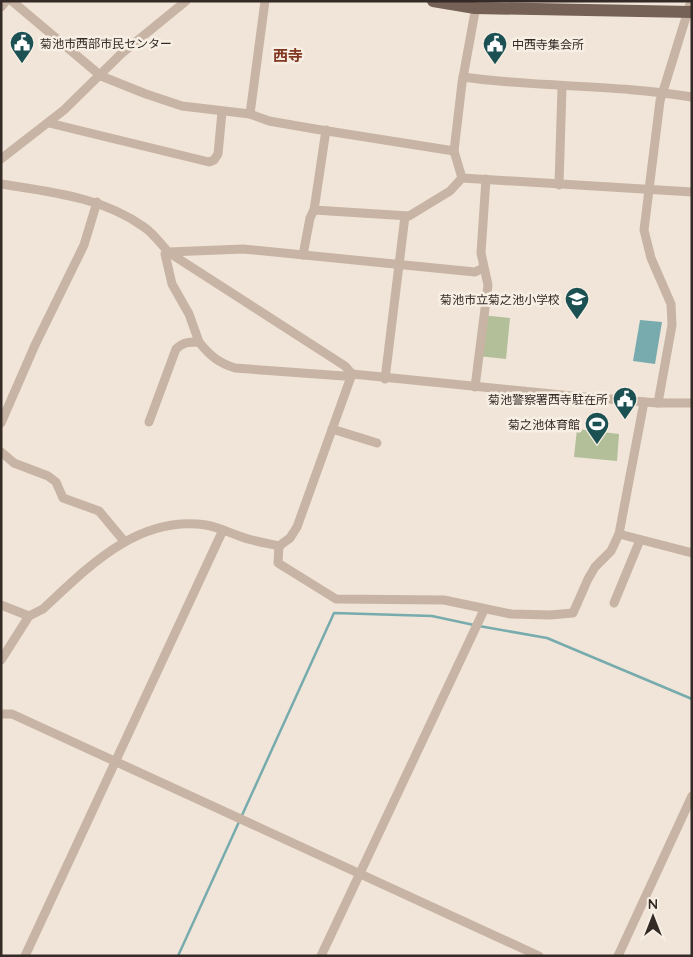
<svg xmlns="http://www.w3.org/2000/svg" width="693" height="957" font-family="Quicksand,'Noto Sans JP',sans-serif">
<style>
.green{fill:#b2bf98}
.water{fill:#77abad}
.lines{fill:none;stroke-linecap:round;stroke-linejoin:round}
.stream{stroke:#77abad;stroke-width:2.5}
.street{stroke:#c8b4a4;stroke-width:9}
.primary{stroke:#766157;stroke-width:12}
.labels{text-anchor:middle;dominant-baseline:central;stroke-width:5;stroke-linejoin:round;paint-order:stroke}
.poi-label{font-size:12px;fill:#342a26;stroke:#f8efe4;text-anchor:end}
.quarter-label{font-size:15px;font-weight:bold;fill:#813720;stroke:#f8efe4}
</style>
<rect width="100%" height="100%" fill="#f0e5d8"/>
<g class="green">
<polygon points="482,315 510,318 506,359 478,356"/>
<polygon points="577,429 619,434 617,461 574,457"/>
</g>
<polygon class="water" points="640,320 662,322 655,364 633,361"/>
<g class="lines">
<g class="stream">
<polyline points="479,626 547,638 692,699"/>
<polyline points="178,956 334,613 432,616 474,625"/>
</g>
<g class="street">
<polyline points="12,1 101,76 146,94 182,106 250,114 269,121 315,129 454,151"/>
<polyline points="1,7 6,1"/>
<path d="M463,77C539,88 616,84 692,97"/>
<polyline points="250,114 265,1"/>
<polyline points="49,123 209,162 214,160 218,154 222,112"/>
<polyline points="326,130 314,210 409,216 450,191 462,178 692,192"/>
<polyline points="1,159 64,110 121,54 186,1"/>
<polyline points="462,178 454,151 462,83 477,1"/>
<path d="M1,184C51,192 102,197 144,227C153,233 161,244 168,252L345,366L352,374"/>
<polyline points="559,185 562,87"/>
<polyline points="168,252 165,254 172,284 189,314 199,342"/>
<polyline points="169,252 243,249 475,272 483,268"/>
<polyline points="303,255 310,218 314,210"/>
<polyline points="385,379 405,216"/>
<polyline points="475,387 488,285 481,253 486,179"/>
<polyline points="658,403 672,325 671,304 651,258 644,230 660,101 691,1"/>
<path d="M149,422L176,349C183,342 189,342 199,342C210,356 219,363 235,368L344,376L352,374L572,396L658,403H692"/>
<polyline points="1,423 35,345 84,245 97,202"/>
<polyline points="332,429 377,443"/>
<polyline points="1,452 14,463 48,476 56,482 63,498 99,511 124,541"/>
<polyline points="619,534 692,553"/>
<polyline points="279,546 278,563 336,599 444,600 511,614 550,615 573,613 588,579 595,567 611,551 619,534 644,402"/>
<polyline points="614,603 640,540"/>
<polyline points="1,605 29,616"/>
<path d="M1,660L29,616L43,609C89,566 138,515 206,525C217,527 228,532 239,536C252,541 266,543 279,546L290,538L297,527L352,374"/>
<polyline points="1,714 12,714 539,956"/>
<polyline points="25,956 223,530"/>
<polyline points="321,956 484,610"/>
<polyline points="618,956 692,796"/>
</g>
<polyline class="primary" points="433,1 475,8 692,12"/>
</g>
<defs>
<symbol id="civic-pin" viewBox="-11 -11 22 30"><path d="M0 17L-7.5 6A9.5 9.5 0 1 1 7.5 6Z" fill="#1c5154" stroke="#f8efe4"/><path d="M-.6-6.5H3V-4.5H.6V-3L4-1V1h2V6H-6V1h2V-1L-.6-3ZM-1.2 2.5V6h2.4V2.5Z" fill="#fff"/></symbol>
<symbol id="school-pin" viewBox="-11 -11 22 30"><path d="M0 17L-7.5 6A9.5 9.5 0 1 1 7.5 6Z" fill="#1c5154" stroke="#f8efe4"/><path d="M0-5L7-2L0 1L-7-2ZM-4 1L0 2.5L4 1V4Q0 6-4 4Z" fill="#fff"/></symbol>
<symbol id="stadium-pin" viewBox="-11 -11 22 30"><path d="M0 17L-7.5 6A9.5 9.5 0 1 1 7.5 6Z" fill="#1c5154" stroke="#f8efe4"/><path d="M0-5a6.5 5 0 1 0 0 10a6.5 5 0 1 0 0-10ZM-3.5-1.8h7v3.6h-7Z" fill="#fff"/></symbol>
</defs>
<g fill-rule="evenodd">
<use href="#civic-pin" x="8" y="29" width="28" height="38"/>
<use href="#civic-pin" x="481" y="30" width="28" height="38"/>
<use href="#school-pin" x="563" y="285" width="28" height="38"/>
<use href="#civic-pin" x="611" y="385" width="28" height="38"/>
<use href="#stadium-pin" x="583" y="410" width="28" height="38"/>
</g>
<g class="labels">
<g class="poi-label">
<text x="40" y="43" text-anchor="start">菊池市西部市民センター</text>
<text x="512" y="44" text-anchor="start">中西寺集会所</text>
<text x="560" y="299">菊池市立菊之池小学校</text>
<text x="608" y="399">菊池警察署西寺駐在所</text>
<text x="580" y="424">菊之池体育館</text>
</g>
<g class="quarter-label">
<text x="288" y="55">西寺</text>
</g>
</g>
<rect width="693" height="957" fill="none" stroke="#342a26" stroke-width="5"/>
<g transform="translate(653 917)" stroke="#f8efe4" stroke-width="4" paint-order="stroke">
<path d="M0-4L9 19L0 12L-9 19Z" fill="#342a26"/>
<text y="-8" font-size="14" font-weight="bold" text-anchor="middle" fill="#342a26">N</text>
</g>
</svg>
